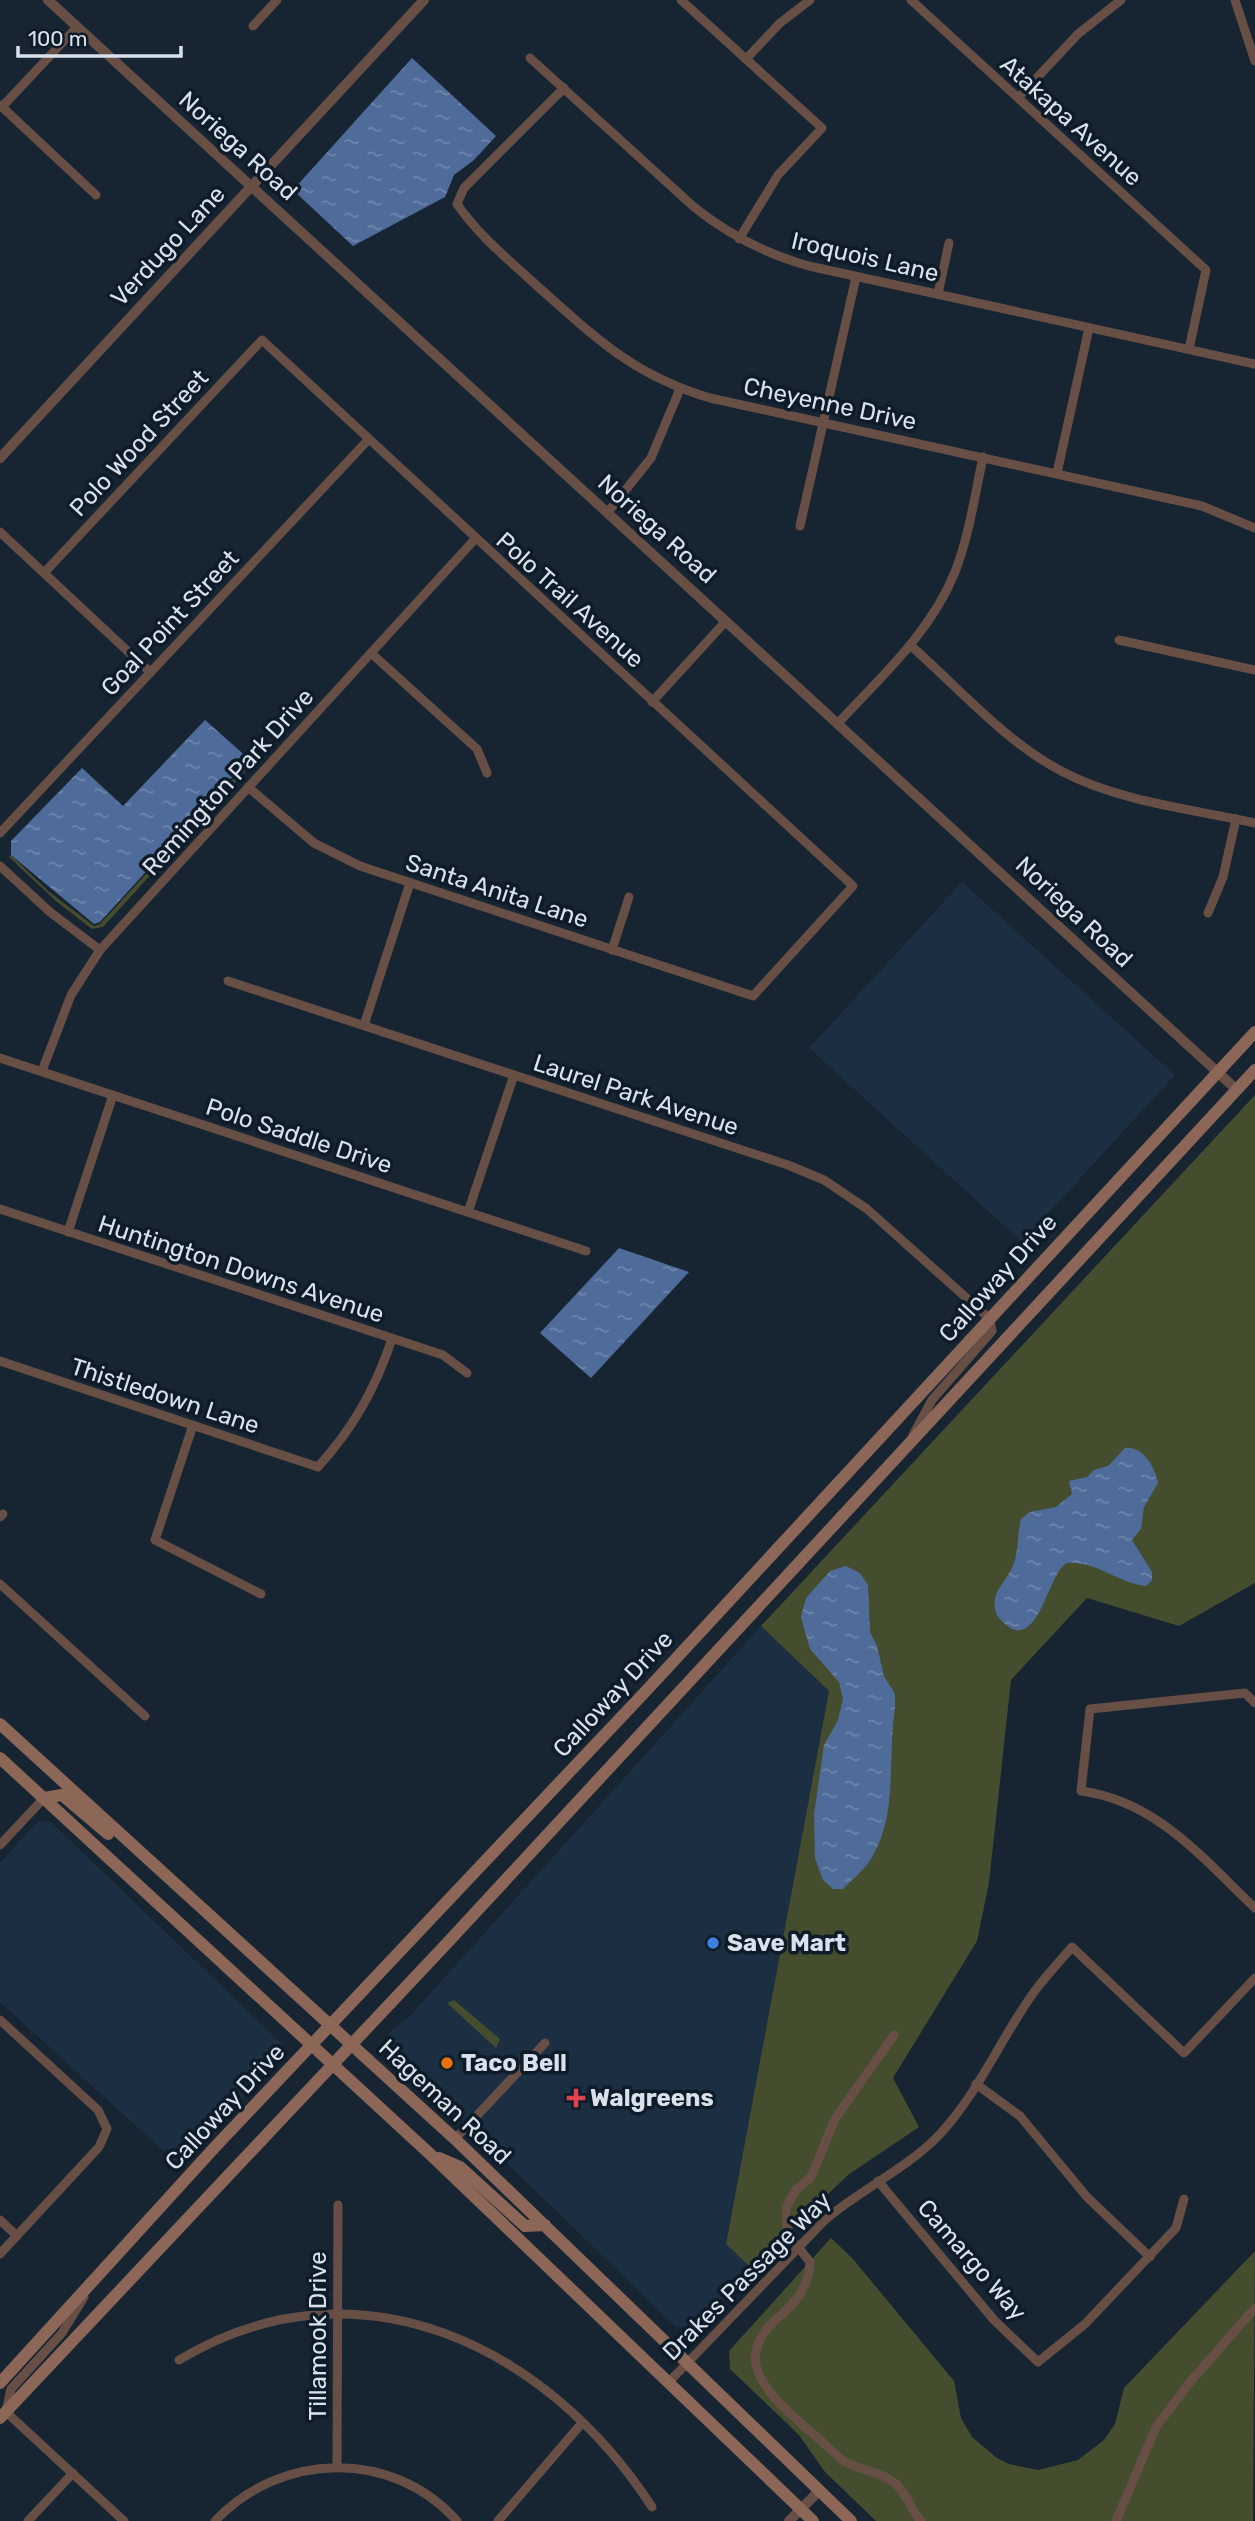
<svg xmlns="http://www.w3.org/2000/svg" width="1255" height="2521" font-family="Rubik,sans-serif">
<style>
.built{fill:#1c2e41}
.green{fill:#444d2e}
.water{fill:url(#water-ripples)}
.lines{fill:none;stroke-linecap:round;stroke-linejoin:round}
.minor{stroke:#674f45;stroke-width:9}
.tertiary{stroke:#674f45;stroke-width:10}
.secondary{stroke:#8c6757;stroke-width:12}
.shop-dot{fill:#3f7fe0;stroke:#0e1b28;stroke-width:2.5}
.food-dot{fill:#e8710a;stroke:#0e1b28;stroke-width:2.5}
.health-dot{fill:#e0444e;stroke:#0e1b28;stroke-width:2.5}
.labels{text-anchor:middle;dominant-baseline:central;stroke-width:7;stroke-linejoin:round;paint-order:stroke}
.street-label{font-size:24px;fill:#d9e2eb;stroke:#0e1b28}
.poi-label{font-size:24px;font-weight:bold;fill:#d9e2eb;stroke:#0e1b28;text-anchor:start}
</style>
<defs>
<pattern id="water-ripples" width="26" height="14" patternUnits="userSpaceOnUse" patternTransform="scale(1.75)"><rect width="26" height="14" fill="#4f6b99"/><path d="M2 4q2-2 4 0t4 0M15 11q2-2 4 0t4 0" fill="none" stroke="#7087ac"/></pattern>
</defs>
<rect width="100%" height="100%" fill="#172432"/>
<g class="built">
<polygon points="962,882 1175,1075 1022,1242 809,1048"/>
<polygon points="761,1626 829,1691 726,2244 752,2269 691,2326 676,2327 386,2046 389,2032 409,2017"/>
<polygon points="38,1821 51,1822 281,2043 281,2057 180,2166 0,2002 0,1863"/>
</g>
<g class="green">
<polygon points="250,761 253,763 103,927 92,929 57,902 9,857 11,855 48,891 94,926 100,924"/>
<polygon points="1255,1095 1255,1583 1179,1626 1087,1598 1011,1680 989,1883 977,1941 893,2078 919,2127 848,2175 751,2268 726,2244 829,1691 761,1626"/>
<polygon points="454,2000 500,2039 496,2048 447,2003"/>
<polygon points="831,2238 853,2259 954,2381 961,2418 972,2437 997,2458 1009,2464 1038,2470 1078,2460 1104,2440 1115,2424 1124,2388 1255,2251 1253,2521 876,2521 825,2472 799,2435 730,2369 729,2351"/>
</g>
<g class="water">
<polygon points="412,58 496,136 474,160 454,175 445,197 353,246 293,190"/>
<polygon points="205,720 249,759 100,922 94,924 11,855 11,841 82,768 123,806"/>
<polygon points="619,1248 689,1272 591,1378 540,1333"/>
<path d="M1125,1448C1143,1446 1155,1467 1158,1483L1144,1507L1141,1529L1132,1540L1152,1572V1580L1146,1586C1118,1583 1095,1560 1067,1563C1047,1572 1038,1661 1000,1619C995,1614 994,1606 995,1599C997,1587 1008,1578 1013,1566C1019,1551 1017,1534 1021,1519L1030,1512L1056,1507L1072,1494L1069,1481L1087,1477L1094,1470L1108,1466Z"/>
<path d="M846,1566L860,1573L868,1585L870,1632L877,1646L884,1676L895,1694V1708C887,1759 899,1817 869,1862C862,1872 851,1880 843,1889H833L823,1880L815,1858L814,1814L824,1745L838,1720L843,1699L839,1682L810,1649L801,1617L806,1598L830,1571Z"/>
</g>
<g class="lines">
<g class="minor">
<polyline points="681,0 822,128 778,175 739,239"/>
<polyline points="911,0 1206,270 1189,349"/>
<polyline points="1235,0 1255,61"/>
<polyline points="253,26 277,0"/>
<path d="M530,58L694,207C729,235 765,254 809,266L1255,364"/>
<polyline points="746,59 780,23 810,0"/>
<path d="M564,88L464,188L457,204C479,236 508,259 536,285C595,337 632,375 710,398L1202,506L1255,528"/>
<polyline points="1018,98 1078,34 1121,0"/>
<polyline points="0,105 96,195"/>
<polyline points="2,107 77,27"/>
<polyline points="938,294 949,243"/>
<polyline points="1057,473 1089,328"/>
<polyline points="608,512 651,458 680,389"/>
<polyline points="800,526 856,277"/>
<polyline points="0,532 150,672"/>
<polyline points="44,573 262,340 853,886 753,996 360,866 314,843 248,787"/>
<polyline points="1119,640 1255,670"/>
<path d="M910,645C959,688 1005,742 1063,772C1121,802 1192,809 1255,823"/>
<polyline points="371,653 477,749 487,773"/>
<polyline points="652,702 726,621"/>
<path d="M838,723C881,677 931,632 955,572C969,536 975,495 983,457"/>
<polyline points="0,833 368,440"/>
<polyline points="0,866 50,912 100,950"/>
<polyline points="1208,913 1223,877 1236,819"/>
<polyline points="612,950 629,897"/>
<polyline points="228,981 788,1165 824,1180 867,1209 990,1319 992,1331 932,1400 913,1435"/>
<polyline points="364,1025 410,883"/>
<polyline points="0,1058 586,1251"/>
<polyline points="42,1071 71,995 100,950 475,539"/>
<polyline points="0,1209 443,1355 467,1373"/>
<polyline points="468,1212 514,1075"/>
<polyline points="68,1232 113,1095"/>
<path d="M0,1361L318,1467C354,1427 375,1389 392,1339"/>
<polyline points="193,1425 155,1540 261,1594"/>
<polyline points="0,1517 3,1514"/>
<polyline points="0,1584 145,1716"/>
<path d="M1255,1703L1245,1693L1090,1709L1081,1791C1157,1801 1203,1859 1255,1908"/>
<polyline points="0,1845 44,1798"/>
<polyline points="0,2020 98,2110 107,2129 99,2147 0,2254"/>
<path d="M894,2035L835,2119L811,2177L796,2190L786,2207L787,2233L810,2262C807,2312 764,2314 756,2351C748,2383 799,2421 819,2439C827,2446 835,2455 844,2461C860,2471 882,2471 897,2485C908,2496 911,2511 921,2521"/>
<polyline points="976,2084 1020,2116 1087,2197 1150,2257"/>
<polyline points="455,2139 545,2043"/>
<polyline points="878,2181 994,2320 1038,2362 1085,2324 1176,2228 1184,2199"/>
<polyline points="0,2220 17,2236"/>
<polyline points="84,2297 62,2333 11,2389 6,2412 124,2521"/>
<path d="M179,2360C357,2253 547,2345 652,2507"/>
<path d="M668,2383L825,2220C861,2189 907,2169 940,2134C979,2092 1001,2038 1034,1992C1046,1976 1059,1962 1072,1947L1184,2053L1255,1978"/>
<polyline points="337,2466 338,2205"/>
<polyline points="28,2521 73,2473"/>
<path d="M215,2521C280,2452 392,2448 457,2521"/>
<polyline points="498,2521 582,2423"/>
<polyline points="1116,2521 1156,2427 1190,2382 1255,2308"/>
</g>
<g class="tertiary">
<polyline points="48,0 1237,1090"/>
<polyline points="0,458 424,0"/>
<polyline points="789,2521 820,2490"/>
</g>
<g class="secondary">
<polyline points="0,1724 455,2139 851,2521"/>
<polyline points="0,1758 430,2154 813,2521"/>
<polyline points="44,1798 62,1795 108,1834"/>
<polyline points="439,2158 460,2167 525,2226 545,2225"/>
<polyline points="0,2383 215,2147 645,1692 1255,1032"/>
<polyline points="0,2418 449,1941 1255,1070"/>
</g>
</g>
<circle class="shop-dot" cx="713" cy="1943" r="7"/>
<circle class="food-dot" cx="447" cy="2063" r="7"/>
<path class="health-dot" d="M572.5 2087.5h7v7h7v7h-7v7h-7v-7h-7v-7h7z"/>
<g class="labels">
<g class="street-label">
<text transform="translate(1071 121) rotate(42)">Atakapa Avenue</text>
<text transform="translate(238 146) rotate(42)">Noriega Road</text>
<text transform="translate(168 246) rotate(-47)">Verdugo Lane</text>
<text transform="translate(865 257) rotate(13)">Iroquois Lane</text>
<text transform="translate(830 404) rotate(12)">Cheyenne Drive</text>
<text transform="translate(139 443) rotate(-47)">Polo Wood Street</text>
<text transform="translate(657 529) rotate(42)">Noriega Road</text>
<text transform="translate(570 600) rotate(42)">Polo Trail Avenue</text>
<text transform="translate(170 623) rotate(-47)">Goal Point Street</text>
<text transform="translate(228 782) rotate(-48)">Remington Park Drive</text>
<text transform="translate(497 891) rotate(18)">Santa Anita Lane</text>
<text transform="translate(1074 912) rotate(43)">Noriega Road</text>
<text transform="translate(636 1095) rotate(18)">Laurel Park Avenue</text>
<text transform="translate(299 1136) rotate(18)">Polo Saddle Drive</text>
<text transform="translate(241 1269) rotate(18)">Huntington Downs Avenue</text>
<text transform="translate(998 1278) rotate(-48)">Calloway Drive</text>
<text transform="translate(165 1396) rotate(18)">Thistledown Lane</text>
<text transform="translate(613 1694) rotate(-47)">Calloway Drive</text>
<text transform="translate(445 2102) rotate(43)">Hageman Road</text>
<text transform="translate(225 2107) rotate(-47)">Calloway Drive</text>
<text transform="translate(972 2260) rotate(49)">Camargo Way</text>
<text transform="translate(747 2276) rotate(-45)">Drakes Passage Way</text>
<text transform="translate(318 2336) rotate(-90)">Tillamook Drive</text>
</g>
<g class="poi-label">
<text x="727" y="1943">Save Mart</text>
<text x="461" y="2063">Taco Bell</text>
<text x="590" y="2098">Walgreens</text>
</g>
</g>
<path d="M18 46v10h163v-10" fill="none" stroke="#d9e2eb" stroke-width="3.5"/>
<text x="28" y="46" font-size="21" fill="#d9e2eb" stroke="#0e1b28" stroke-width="5" paint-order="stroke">100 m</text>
</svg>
